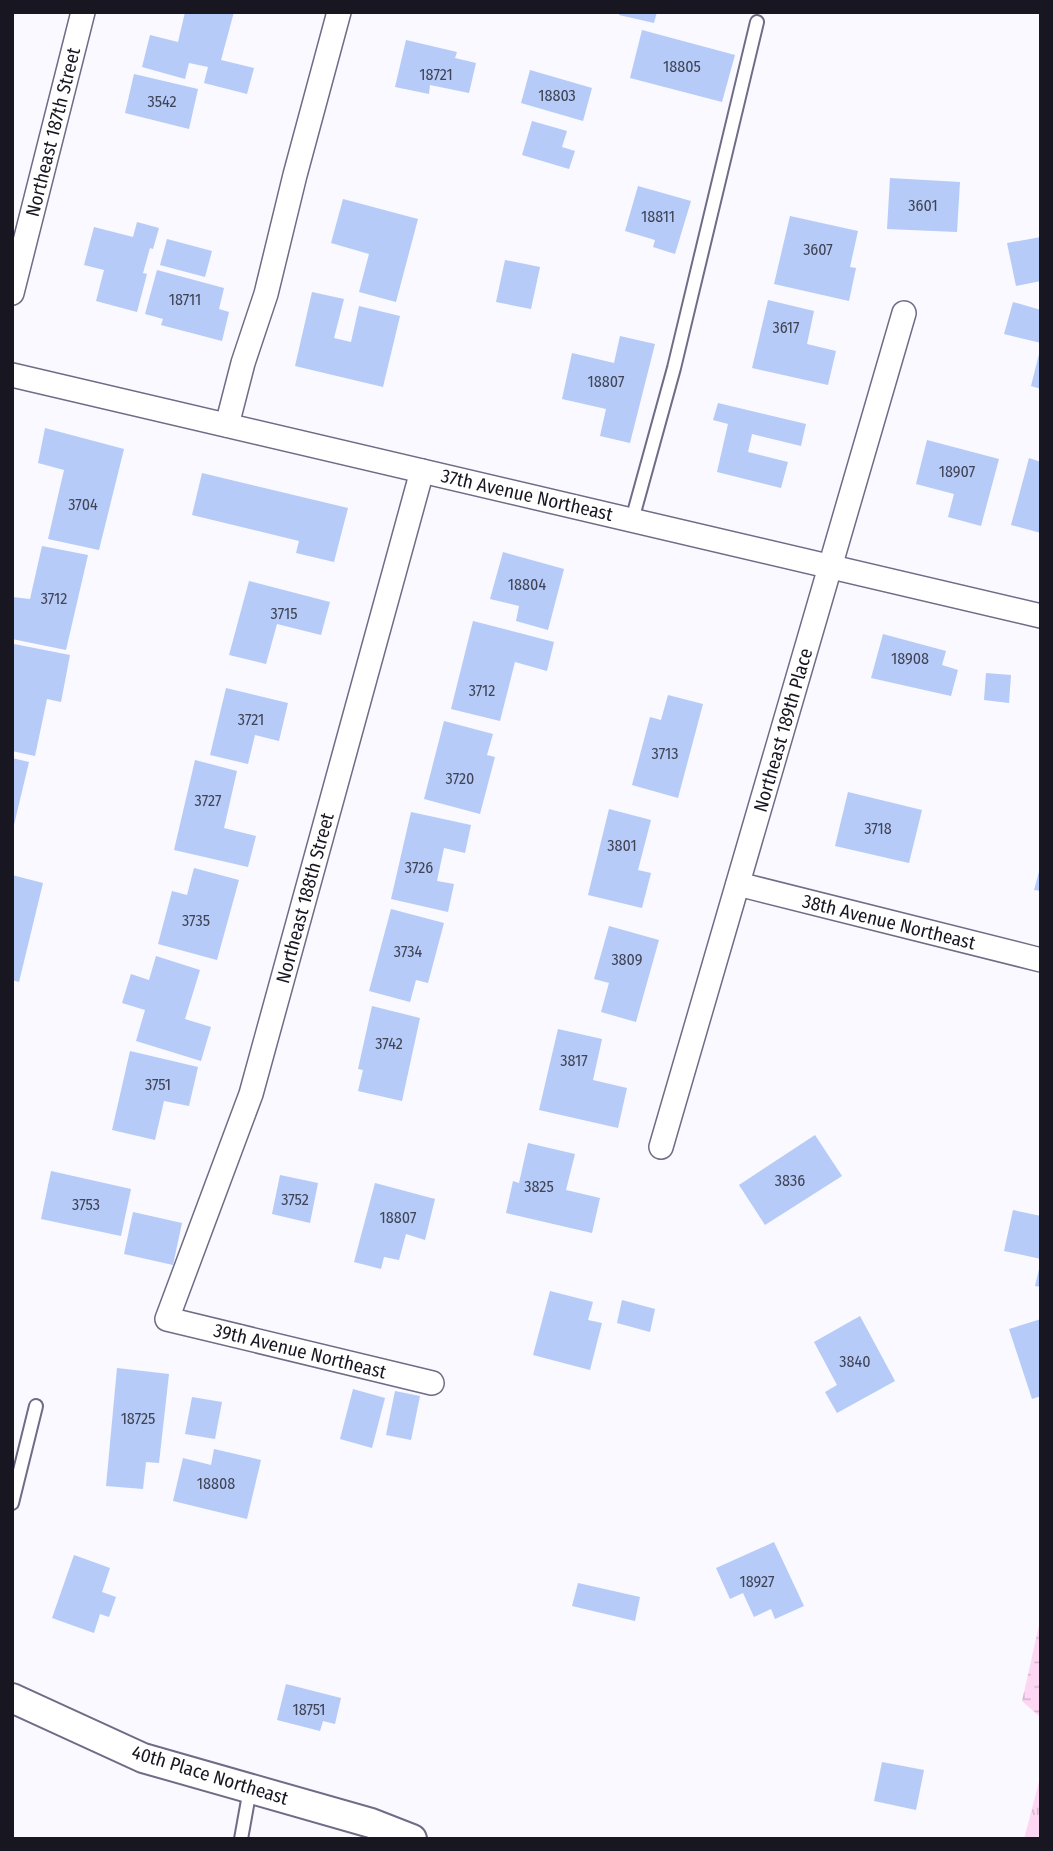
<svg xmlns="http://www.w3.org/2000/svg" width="1053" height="1851" font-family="'Fira Sans Condensed',sans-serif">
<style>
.wetland{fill:url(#wetland-marsh)}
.park{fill:url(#park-tufts)}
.building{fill:#b6cbf7}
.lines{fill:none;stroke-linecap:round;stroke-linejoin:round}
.service-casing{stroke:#6e6c86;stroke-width:16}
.minor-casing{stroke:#6e6c86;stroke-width:26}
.tertiary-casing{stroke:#6e6c86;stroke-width:32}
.service{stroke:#fff;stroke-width:12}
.minor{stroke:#fff;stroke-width:23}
.tertiary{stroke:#fff;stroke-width:28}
.labels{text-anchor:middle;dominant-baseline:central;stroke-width:6;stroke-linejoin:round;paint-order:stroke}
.number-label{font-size:16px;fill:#404456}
.street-label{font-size:19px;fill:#181721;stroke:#fff}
</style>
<defs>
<pattern id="wetland-marsh" width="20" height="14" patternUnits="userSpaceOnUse" patternTransform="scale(1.75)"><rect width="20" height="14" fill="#fdd6f4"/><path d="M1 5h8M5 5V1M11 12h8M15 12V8" fill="none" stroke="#d8b7d1"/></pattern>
<pattern id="park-tufts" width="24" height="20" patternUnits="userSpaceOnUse" patternTransform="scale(1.75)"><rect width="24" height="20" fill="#fdd6f4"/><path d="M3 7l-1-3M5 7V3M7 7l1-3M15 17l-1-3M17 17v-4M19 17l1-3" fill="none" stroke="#d8b7d1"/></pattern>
</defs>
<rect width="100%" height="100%" fill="#f9f9ff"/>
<polygon class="wetland" points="1040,1621 1041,1622 1041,1718 1022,1701"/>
<polygon class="park" points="1041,1774 1041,1839 1024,1839"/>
<g class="building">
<polygon points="185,12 234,12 221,60 254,68 247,94 204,83 208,67 189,63 185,79 142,67 150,35 178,42"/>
<polygon points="620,12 657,12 654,23 619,15"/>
<polygon points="642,30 735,55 722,102 630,78"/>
<polygon points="406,40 457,52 455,58 476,63 469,93 430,85 429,94 395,87"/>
<polygon points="530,70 592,88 583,121 521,103"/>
<polygon points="134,74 198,89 189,129 125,113"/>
<polygon points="532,121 567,131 562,147 575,151 569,169 522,155"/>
<polygon points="890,178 960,182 957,232 887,229"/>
<polygon points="638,186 691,201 675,254 653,247 655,240 625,231"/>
<polygon points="343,199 418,219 396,302 359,292 369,254 331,243"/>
<polygon points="790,216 858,231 850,267 856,268 849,301 774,284"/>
<polygon points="137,222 159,228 153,249 150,248 143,273 147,274 137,312 96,301 104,270 84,265 94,227 133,237"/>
<polygon points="1041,237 1041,281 1016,286 1007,243"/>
<polygon points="167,239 212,251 205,277 160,265"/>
<polygon points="505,260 540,267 531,309 496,302"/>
<polygon points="157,270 224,288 219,309 229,312 222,341 161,325 163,319 145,314"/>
<polygon points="312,292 344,299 334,338 351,342 359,306 400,316 383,387 295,366"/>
<polygon points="768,300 814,311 807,344 836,351 828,385 752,368"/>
<polygon points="1013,302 1041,310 1041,343 1004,334"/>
<polygon points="620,336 655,344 630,443 600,436 606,409 562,399 572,353 614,363"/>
<polygon points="1040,350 1041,350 1041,389 1031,386"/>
<polygon points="718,403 806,424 801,446 752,434 748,452 788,462 781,488 717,472 728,424 713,420"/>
<polygon points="45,428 124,449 99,550 48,539 64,470 38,463"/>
<polygon points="927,440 999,459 981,526 948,517 954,494 916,484"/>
<polygon points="1029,458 1041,462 1041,533 1011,525"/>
<polygon points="202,473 348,508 334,562 296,553 299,541 192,515"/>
<polygon points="42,546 88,555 66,650 12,639 12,597 30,599"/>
<polygon points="503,552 564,569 548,630 516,621 519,606 490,599"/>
<polygon points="249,581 330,602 321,635 277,624 266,664 229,655"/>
<polygon points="473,621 554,642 547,671 515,662 500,721 451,709"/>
<polygon points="883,634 946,651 942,665 958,670 951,696 871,678"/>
<polygon points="14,644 70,655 61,702 47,699 35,756 12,751"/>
<polygon points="986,673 1011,675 1009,703 984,700"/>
<polygon points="226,688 288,703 279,741 255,735 248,764 210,755"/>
<polygon points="668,695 703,704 678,798 632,785 650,717 661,720"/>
<polygon points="444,721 493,734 487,755 495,757 480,814 424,799"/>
<polygon points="12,758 29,762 13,829 12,828"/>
<polygon points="195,760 237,771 224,828 256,836 248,867 174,850"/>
<polygon points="848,792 922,810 909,863 835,846"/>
<polygon points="609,809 651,820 638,870 651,873 642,908 588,895"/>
<polygon points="411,812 471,825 465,853 444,848 437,881 454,884 448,912 391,899"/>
<polygon points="194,868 239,880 217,960 158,944 172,891 187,895"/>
<polygon points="1040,868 1041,868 1041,891 1034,890"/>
<polygon points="12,875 43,883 19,982 12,980"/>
<polygon points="391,909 444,923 428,983 416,980 410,1002 369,991"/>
<polygon points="609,926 659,940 636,1022 601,1012 609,983 594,979"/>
<polygon points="156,956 200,970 185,1019 211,1027 201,1061 136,1041 145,1010 122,1003 131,974 149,980"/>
<polygon points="372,1006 420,1018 402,1101 358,1091 363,1070 358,1069"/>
<polygon points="558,1029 602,1039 593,1080 627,1088 618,1128 539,1110"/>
<polygon points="130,1051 198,1067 189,1106 164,1101 155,1140 112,1130"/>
<polygon points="815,1135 842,1176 765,1225 739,1185"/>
<polygon points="528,1143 575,1154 566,1190 600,1198 592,1233 506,1213 513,1181 519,1183"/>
<polygon points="51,1171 131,1189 121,1236 41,1219"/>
<polygon points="280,1175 318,1183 310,1223 272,1214"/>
<polygon points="375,1183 435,1199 425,1240 406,1234 399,1260 384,1257 381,1269 354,1262"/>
<polygon points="1013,1210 1041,1216 1041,1259 1004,1251"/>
<polygon points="133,1212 182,1223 173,1265 124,1254"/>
<polygon points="1040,1265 1041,1265 1041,1287 1035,1286"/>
<polygon points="550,1291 593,1302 588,1320 602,1323 590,1370 533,1355"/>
<polygon points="622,1300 655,1309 650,1332 617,1323"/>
<polygon points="860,1316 895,1381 837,1413 825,1392 837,1385 814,1342"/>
<polygon points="1041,1319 1041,1396 1032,1399 1009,1329"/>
<polygon points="117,1368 169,1374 159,1463 146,1462 143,1489 106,1486"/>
<polygon points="353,1389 385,1398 372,1448 340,1439"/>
<polygon points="395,1391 420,1396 411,1440 386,1435"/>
<polygon points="192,1397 222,1402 215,1439 185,1434"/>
<polygon points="214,1449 261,1460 247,1519 173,1501 183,1458 211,1465"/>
<polygon points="774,1542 804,1606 775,1619 771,1609 754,1617 743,1593 730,1599 716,1568"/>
<polygon points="74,1555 110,1568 102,1592 116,1597 109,1617 100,1614 94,1633 52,1618"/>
<polygon points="578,1583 640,1597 635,1621 572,1606"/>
<polygon points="286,1684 341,1698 335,1724 323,1721 320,1731 277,1720"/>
<polygon points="882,1762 924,1770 916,1810 874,1801"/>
</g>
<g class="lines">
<defs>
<g id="service">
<polyline points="632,520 674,368 757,22"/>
<polyline points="12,1503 36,1406"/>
<polyline points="241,1839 250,1789"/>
</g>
<g id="minor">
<polyline points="12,293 83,12"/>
<polyline points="12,375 1041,616"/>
<polyline points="227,425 243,363 266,294 295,175 339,12"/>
<polyline points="422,471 251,1094 167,1319 432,1383"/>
<polyline points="738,884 1041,960"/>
<polyline points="661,1147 904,313"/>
</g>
<polyline id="tertiary" points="12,1698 143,1758 371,1823 412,1839"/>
</defs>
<use href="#service" class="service-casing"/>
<use href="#minor" class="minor-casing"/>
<use href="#tertiary" class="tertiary-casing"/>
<use href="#service" class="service"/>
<use href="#minor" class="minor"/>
<use href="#tertiary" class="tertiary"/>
</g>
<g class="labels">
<g class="number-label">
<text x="682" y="66">18805</text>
<text x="436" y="74">18721</text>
<text x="557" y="95">18803</text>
<text x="162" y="101">3542</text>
<text x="923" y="205">3601</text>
<text x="658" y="216">18811</text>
<text x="818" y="249">3607</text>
<text x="185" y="299">18711</text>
<text x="786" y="327">3617</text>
<text x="606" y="381">18807</text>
<text x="957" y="471">18907</text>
<text x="83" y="504">3704</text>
<text x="527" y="584">18804</text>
<text x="54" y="598">3712</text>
<text x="284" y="613">3715</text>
<text x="910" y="658">18908</text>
<text x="482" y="690">3712</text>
<text x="251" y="719">3721</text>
<text x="665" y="753">3713</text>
<text x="460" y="778">3720</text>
<text x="208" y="800">3727</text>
<text x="878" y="828">3718</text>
<text x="622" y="845">3801</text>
<text x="419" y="867">3726</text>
<text x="196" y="920">3735</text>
<text x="408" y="951">3734</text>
<text x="627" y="959">3809</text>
<text x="389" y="1043">3742</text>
<text x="574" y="1060">3817</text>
<text x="158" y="1084">3751</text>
<text x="790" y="1180">3836</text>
<text x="539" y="1186">3825</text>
<text x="295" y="1199">3752</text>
<text x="86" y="1204">3753</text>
<text x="398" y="1217">18807</text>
<text x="855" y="1361">3840</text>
<text x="138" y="1418">18725</text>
<text x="216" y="1483">18808</text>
<text x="757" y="1581">18927</text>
<text x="309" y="1709">18751</text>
</g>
<g class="street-label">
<text transform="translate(53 132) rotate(-76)">Northeast 187th Street</text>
<text transform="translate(527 495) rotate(13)">37th Avenue Northeast</text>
<text transform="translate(783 730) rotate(-74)">Northeast 189th Place</text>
<text transform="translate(305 898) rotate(-75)">Northeast 188th Street</text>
<text transform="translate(889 922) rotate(14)">38th Avenue Northeast</text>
<text transform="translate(300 1351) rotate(14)">39th Avenue Northeast</text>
<text transform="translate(210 1775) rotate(17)">40th Place Northeast</text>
</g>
</g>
<rect width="1053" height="1851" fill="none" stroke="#181721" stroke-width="28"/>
</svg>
